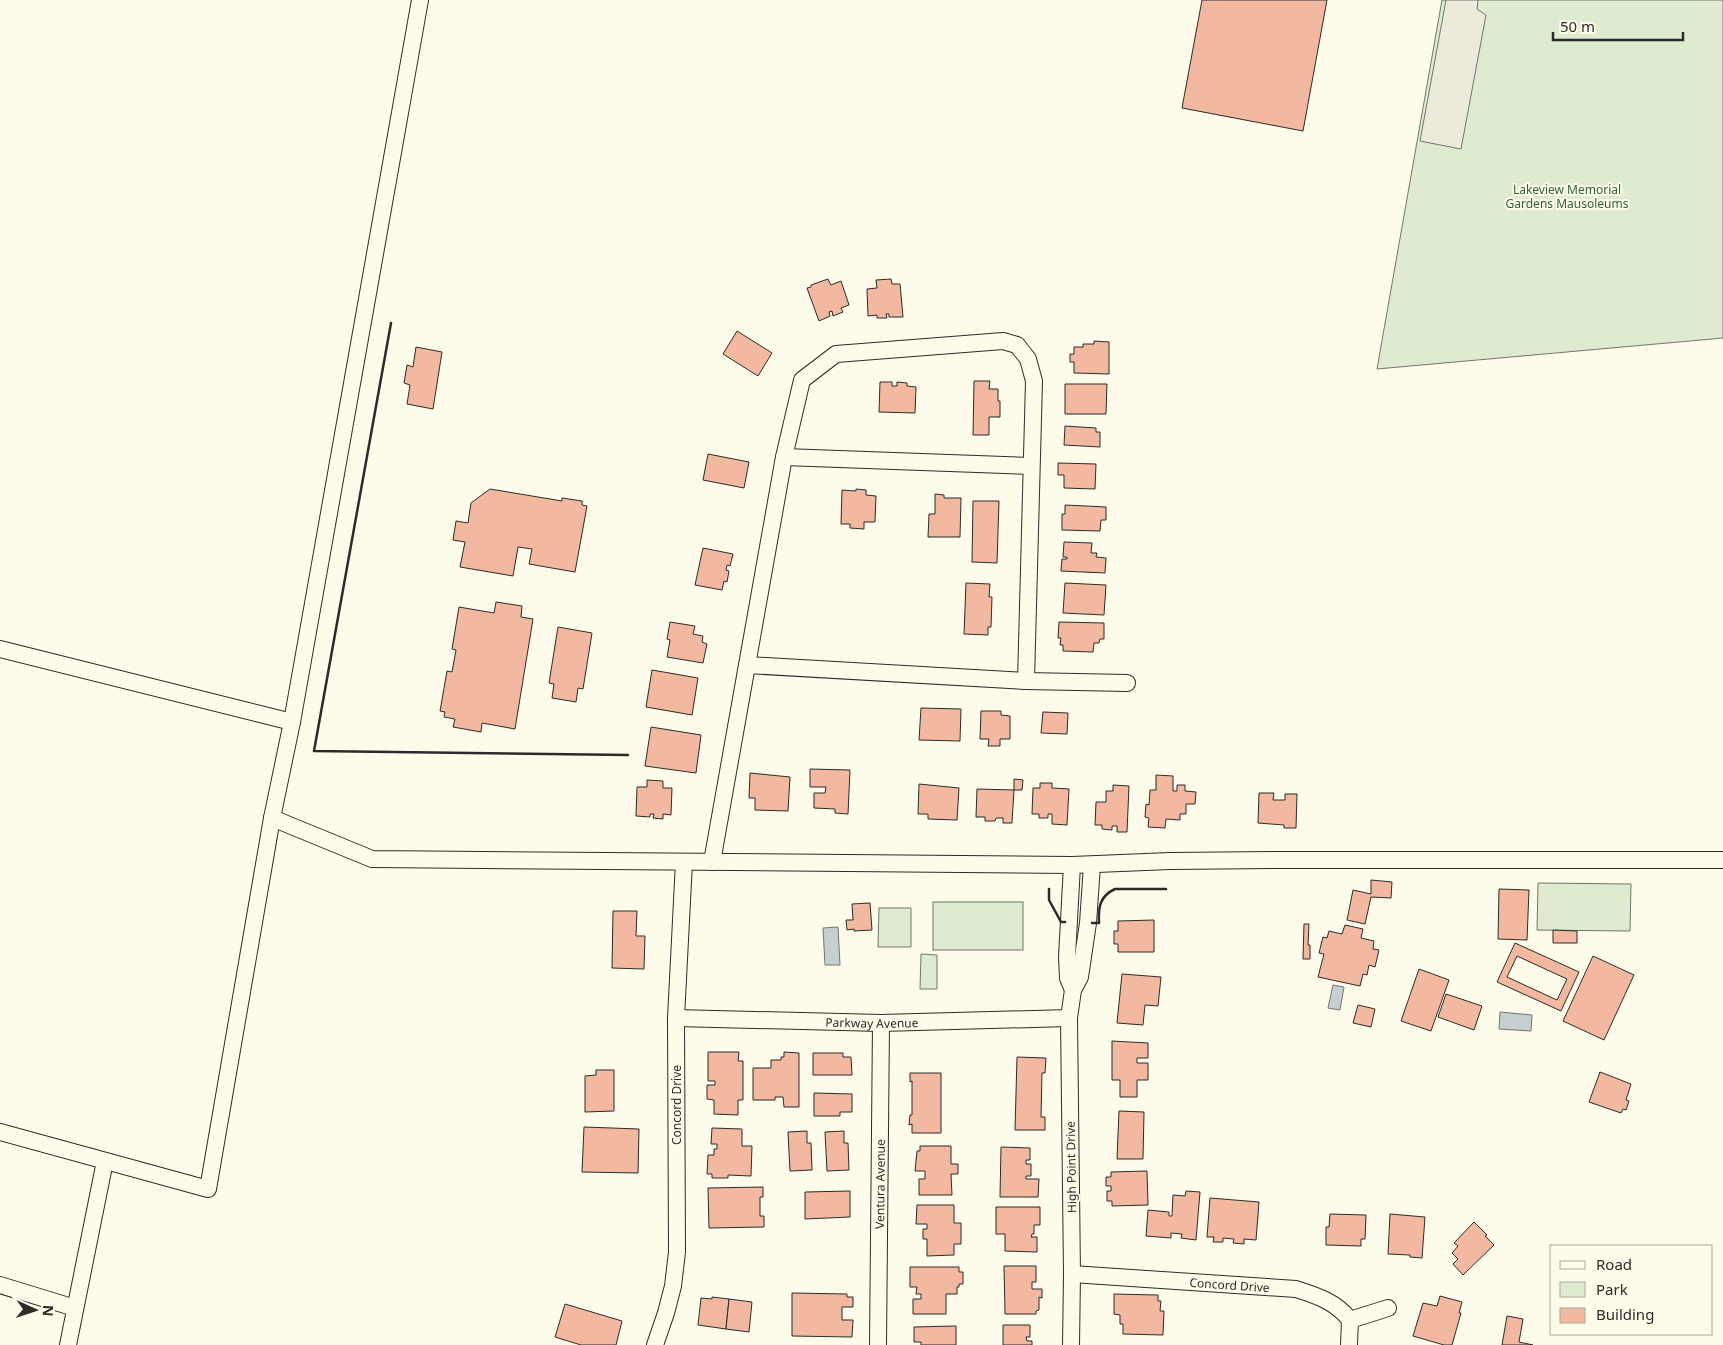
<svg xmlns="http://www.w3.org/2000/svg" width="1723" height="1345" font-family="'Noto Sans',sans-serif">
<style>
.green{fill:#deebd1;stroke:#74746e}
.parking{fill:#eceadb;stroke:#74746e}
.water{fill:#c7d0d0;stroke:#74746e}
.building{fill:#f2b8a0;stroke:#2b2b2b;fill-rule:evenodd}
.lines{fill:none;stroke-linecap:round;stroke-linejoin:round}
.minor-casing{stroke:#2b2b2b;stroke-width:18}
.minor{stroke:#fdfbea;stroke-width:16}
.wall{stroke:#2b2b2b;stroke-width:2.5}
.labels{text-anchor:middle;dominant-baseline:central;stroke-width:4;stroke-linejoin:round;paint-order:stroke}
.park-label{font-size:12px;fill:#34623c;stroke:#fdfbea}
.street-label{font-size:12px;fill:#2b2b2b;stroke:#fdfbea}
</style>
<rect width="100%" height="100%" fill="#fdfbea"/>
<g class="green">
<polygon points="1442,0 1723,0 1723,338 1377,369"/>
<polygon points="1538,883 1631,884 1630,931 1537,930"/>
<rect x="933" y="902" width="90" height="48"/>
<polygon points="879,908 911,908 911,947 878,947"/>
<polygon points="921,954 937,955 937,989 920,989"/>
</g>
<polygon class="parking" points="1446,0 1478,0 1477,9 1486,15 1461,149 1420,141"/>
<g class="water">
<polygon points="838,927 840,965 825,965 823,928"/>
<polygon points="1333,985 1344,987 1340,1010 1328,1008"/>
<polygon points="1500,1012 1532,1015 1531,1031 1499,1029"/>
</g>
<g class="building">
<polygon points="1202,0 1327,0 1303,131 1182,108"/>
<polygon points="828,279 831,285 841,281 849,305 841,308 843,312 833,316 832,311 829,312 830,316 819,321 807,288 811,287 811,285"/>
<polygon points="891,279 892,284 900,284 903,317 889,317 889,314 886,314 887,318 877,318 877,315 868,316 867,289 877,288 876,280"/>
<polygon points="737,331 772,353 758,376 723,354"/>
<polygon points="1094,341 1109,342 1109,374 1074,373 1074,362 1070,362 1070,354 1074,354 1074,347 1083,347 1083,344 1094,344"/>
<polygon points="416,347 442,352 433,409 407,404 410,385 404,383 407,365 413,367"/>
<polygon points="974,381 990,381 989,389 998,389 998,401 1000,401 1000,417 989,417 989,435 973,435"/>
<polygon points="880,382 892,382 892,386 897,386 897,382 907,383 907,386 916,387 915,413 879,412"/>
<polygon points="1065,384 1107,384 1106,414 1065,414"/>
<polygon points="1065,426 1096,428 1096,432 1100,432 1100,447 1064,445"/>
<polygon points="708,454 749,462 744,488 703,480"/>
<polygon points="1058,463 1096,464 1095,489 1064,488 1064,475 1058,475"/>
<polygon points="490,489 562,501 562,498 582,501 582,505 587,506 575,572 529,564 532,549 518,547 513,576 460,567 465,542 453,540 456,521 468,523 471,503"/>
<polygon points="856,489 866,490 866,495 876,496 875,522 864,522 864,529 850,528 850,524 841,524 842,490 856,491"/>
<polygon points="935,494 944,495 944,498 961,498 960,537 928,537 929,514 935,514"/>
<polygon points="973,501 999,501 997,563 972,562"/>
<polygon points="1065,505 1106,507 1106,520 1101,520 1100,531 1062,530 1062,514 1065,514"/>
<polygon points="1064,542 1092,543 1091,553 1097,553 1096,557 1106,558 1105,573 1061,571 1062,559 1067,559 1067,557 1063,557"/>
<polygon points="703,548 733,554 730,566 727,565 726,570 729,571 727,582 724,581 722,590 695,585"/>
<polygon points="966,583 990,584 989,597 992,597 991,627 988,627 988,635 964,634"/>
<polygon points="1065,583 1106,585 1104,615 1063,613"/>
<polygon points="496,602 522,606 521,617 533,619 515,729 482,723 481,732 453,727 455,719 444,717 445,712 440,711 447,671 452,672 456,650 452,649 459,607 494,613"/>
<polygon points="670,622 695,626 693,634 703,636 702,642 707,644 703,663 667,657 670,640 667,639"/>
<polygon points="1059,622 1104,623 1104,639 1100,639 1099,643 1094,643 1093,652 1063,651 1063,645 1060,645 1061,638 1058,638"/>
<polygon points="558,627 592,633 583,689 578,688 576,702 552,698 554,684 549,683"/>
<polygon points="652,670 698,678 692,715 646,707"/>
<polygon points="921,708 961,709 960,741 919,740"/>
<polygon points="981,711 1001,711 1001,715 1010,716 1010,739 1000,739 1000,746 988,746 989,739 980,739"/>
<polygon points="1043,712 1068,713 1067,734 1041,733"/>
<polygon points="651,727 701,735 696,773 645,766"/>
<polygon points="810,769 850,770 848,814 835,813 835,809 814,808 814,793 825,793 826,787 810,787"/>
<polygon points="750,773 790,777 788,811 755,810 755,798 749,798"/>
<polygon points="1156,775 1173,776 1173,791 1177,791 1177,785 1185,785 1185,791 1196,792 1195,804 1186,804 1186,814 1180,814 1180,820 1166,819 1165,828 1148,827 1149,818 1145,817 1146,804 1149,805 1150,790 1156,790"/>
<polygon points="1014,779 1023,780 1022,790 1014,790"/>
<polygon points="647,780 663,781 663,788 672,788 671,815 663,814 663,819 653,818 654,814 650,814 650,817 636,816 637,787 647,787"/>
<polygon points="1040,783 1052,783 1052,788 1069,789 1067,825 1052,824 1052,814 1048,814 1048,818 1039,818 1039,814 1032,814 1033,788 1040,788"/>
<polygon points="919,784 959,788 957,820 928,819 928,814 918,814"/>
<polygon points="1113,785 1129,786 1127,832 1117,832 1117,826 1112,826 1112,830 1102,829 1102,825 1095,825 1096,802 1106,802 1106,791 1113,791"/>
<polygon points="977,789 1014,790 1012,823 1003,823 1003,818 996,818 995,821 985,821 985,817 976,817"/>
<polygon points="1259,793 1274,793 1273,800 1285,800 1285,794 1297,794 1296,828 1284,828 1284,825 1258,823"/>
<polygon points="1371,880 1392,882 1391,898 1371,897 1365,924 1347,920 1353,890 1371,894"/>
<polygon points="1499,889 1529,890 1527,940 1498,939"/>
<polygon points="870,903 872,930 854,931 854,929 847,930 846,920 853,920 852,904"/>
<polygon points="613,911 637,911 636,936 645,936 644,969 612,968"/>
<polygon points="1154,920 1154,952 1118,952 1118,944 1114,944 1114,931 1118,931 1118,921"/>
<polygon points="1304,924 1309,924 1308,945 1310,945 1310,959 1303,959"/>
<polygon points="1345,925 1363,929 1361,938 1374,941 1373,949 1379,950 1375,967 1369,965 1367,975 1363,974 1360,986 1318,977 1324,954 1319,953 1323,937 1327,938 1329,931 1342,934"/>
<polygon points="1553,930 1577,931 1577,943 1553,943"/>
<path d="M1515,943L1579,972L1561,1011L1497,982ZM1517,956L1567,979L1557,1000L1507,977Z"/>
<polygon points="1593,956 1634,975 1604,1040 1563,1021"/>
<polygon points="1419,969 1449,980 1431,1031 1401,1021"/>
<polygon points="1122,974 1161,977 1158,1006 1145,1005 1143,1025 1117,1023"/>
<polygon points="1446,994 1482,1006 1474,1030 1438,1017"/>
<polygon points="1358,1005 1375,1009 1371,1027 1353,1023"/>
<polygon points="1112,1041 1148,1043 1148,1058 1137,1058 1137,1063 1148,1063 1148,1080 1137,1080 1137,1097 1120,1097 1120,1080 1112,1080"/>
<polygon points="708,1052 739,1052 738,1061 743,1061 743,1100 738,1100 738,1115 714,1114 714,1100 707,1099 707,1085 715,1085 715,1081 708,1081"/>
<polygon points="784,1052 799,1053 799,1107 784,1107 783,1097 775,1097 775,1100 753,1100 753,1068 771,1068 771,1060 781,1060 781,1057 784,1057"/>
<polygon points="813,1053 843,1053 843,1057 851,1057 852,1075 813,1075"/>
<polygon points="1017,1057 1046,1058 1045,1073 1042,1073 1041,1117 1045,1117 1045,1130 1015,1130"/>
<polygon points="596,1070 614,1070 614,1111 585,1112 585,1076 596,1075"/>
<polygon points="1600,1072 1631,1084 1626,1100 1629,1101 1626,1110 1623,1109 1621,1113 1589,1102"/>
<polygon points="910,1073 941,1073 941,1133 912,1133 912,1124 909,1125 910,1115 912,1115 912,1081 910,1082"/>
<polygon points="814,1093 852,1094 852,1112 840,1112 840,1116 814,1116"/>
<polygon points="1119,1111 1144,1112 1143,1159 1117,1159"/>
<polygon points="584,1127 639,1129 638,1173 582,1172"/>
<polygon points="712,1128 742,1129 742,1146 752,1146 751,1176 728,1175 728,1178 712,1178 712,1174 707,1174 708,1155 714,1155 714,1149 717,1149 717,1144 711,1144"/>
<polygon points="807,1131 807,1143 811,1143 812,1170 790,1171 788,1132"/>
<polygon points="844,1131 844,1143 848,1143 849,1170 827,1171 825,1132"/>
<polygon points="920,1146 951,1146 951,1164 958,1164 958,1174 951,1174 952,1195 919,1195 919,1179 925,1179 925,1171 915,1171 917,1151 920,1151"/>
<polygon points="1001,1147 1030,1148 1030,1160 1026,1160 1026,1164 1031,1164 1031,1176 1026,1176 1026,1179 1039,1179 1038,1197 1000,1197"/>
<polygon points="1147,1171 1148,1205 1112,1206 1112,1201 1107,1201 1107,1191 1111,1191 1111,1186 1106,1186 1106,1177 1111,1177 1111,1172"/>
<polygon points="763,1187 763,1197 760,1197 760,1216 764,1216 764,1227 709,1228 708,1188"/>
<polygon points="850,1191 850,1217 805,1219 805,1192"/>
<polygon points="1186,1191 1200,1192 1196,1240 1181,1238 1182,1234 1171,1233 1171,1238 1146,1236 1148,1210 1169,1212 1169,1216 1172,1216 1173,1195 1185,1196"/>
<polygon points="1210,1198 1259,1202 1256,1240 1244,1239 1244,1244 1233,1243 1234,1239 1223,1238 1223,1242 1213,1242 1214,1237 1207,1237"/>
<polygon points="917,1205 954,1205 954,1223 961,1223 961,1244 954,1244 954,1255 927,1256 927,1239 923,1239 923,1229 927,1229 927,1224 916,1224"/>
<polygon points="996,1207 1040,1207 1040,1225 1034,1225 1034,1234 1032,1234 1031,1237 1037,1237 1037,1252 1005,1251 1005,1234 996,1234"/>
<polygon points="1330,1214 1366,1215 1365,1239 1361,1239 1361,1246 1326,1245 1326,1227 1329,1227"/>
<polygon points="1390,1214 1425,1217 1422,1258 1410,1257 1410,1255 1388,1254"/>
<polygon points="1474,1222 1487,1235 1485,1236 1494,1245 1463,1275 1453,1264 1458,1259 1452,1253 1458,1246 1454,1243"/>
<polygon points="1004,1266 1036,1266 1036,1282 1032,1282 1032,1289 1042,1289 1042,1298 1039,1297 1039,1310 1036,1311 1036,1314 1005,1314"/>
<polygon points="910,1267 959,1267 959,1272 963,1272 963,1284 959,1284 959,1287 957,1287 957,1294 946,1294 946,1314 913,1314 913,1299 921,1299 921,1294 916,1294 917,1287 910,1287"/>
<polygon points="792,1293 847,1294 847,1297 853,1297 853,1307 842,1307 842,1320 853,1320 852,1337 792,1336"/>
<polygon points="1114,1294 1158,1295 1158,1301 1161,1301 1160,1311 1164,1311 1163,1335 1123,1334 1123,1324 1120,1324 1120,1315 1114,1314"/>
<polygon points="1440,1296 1462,1302 1459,1313 1461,1313 1452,1345 1444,1345 1413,1336 1423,1303 1437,1306"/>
<polygon points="712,1297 729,1299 726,1329 698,1325 701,1298 712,1299"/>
<polygon points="729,1299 752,1302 749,1332 726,1329"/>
<polygon points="565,1304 622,1321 616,1345 581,1345 555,1337"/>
<polygon points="1507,1316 1523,1319 1519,1342 1533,1345 1502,1345"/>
<polygon points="1003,1325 1030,1325 1030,1337 1026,1337 1027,1341 1032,1341 1032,1345 1003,1345"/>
<polygon points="956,1326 956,1345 921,1345 921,1342 914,1342 914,1327"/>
</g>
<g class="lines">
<defs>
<g id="minor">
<polyline points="784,457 1030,466"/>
<polyline points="0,649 292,722"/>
<polyline points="747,665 1026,681 1127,683"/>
<polyline points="272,818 372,859 1072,865 1170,861 1282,860 1723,860"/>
<polyline points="712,862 784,457 802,380 836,354 1003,341 1017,345 1028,359 1034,381 1026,681"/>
<polyline points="1072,865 1067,957 1068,978 1073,990"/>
<path id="s1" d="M676,1018L881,1023L1069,1018"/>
<polyline points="0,1132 208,1189 272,818 292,722 420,0"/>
<path id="s2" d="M1072,1274L1296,1289C1318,1296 1336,1302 1350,1320L1349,1345"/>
<polyline points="0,1285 75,1308"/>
<polyline points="1350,1320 1388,1308"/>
<polyline points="68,1345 105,1161"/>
<polyline points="655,1345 666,1313 673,1286 677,1252 676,1018 684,862"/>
<path id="s3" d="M878,1345L881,1023"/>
<polyline points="1071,1345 1072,1274 1069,1018 1073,990 1080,977 1088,923 1092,865"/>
</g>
</defs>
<use href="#minor" class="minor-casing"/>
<use href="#minor" class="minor"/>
<g class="wall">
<polyline points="391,323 314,751 628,755"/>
<polyline points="1049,889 1049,900 1061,922 1065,922"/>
<path d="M1092,923H1099C1098,907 1100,896 1115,889H1166"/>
</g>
</g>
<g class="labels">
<g class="park-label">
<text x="1567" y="189">Lakeview Memorial<tspan x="1567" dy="14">Gardens Mausoleums</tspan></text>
</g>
<g class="street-label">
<text stroke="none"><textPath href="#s1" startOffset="196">Parkway Avenue</textPath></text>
<text transform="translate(676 1105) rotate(-90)">Concord Drive</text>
<text transform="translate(1071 1167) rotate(-91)">High Point Drive</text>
<text stroke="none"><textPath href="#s3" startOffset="161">Ventura Avenue</textPath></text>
<text stroke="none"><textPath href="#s2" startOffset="158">Concord Drive</textPath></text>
</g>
</g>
<rect x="1550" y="1245" width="162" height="90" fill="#fdfbea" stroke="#a9a89e"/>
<rect x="1560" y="1261" width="25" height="8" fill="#fdfbea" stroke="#a9a89e"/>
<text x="1596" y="1270" font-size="15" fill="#2b2b2b">Road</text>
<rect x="1560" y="1282" width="25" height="15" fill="#deebd1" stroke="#a9a89e"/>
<text x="1596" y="1295" font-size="15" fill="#2b2b2b">Park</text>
<rect x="1560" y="1308" width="25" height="15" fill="#f2b8a0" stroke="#a9a89e"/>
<text x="1596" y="1320" font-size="15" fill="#2b2b2b">Building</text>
<g transform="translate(35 1310) rotate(93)" stroke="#fdfbea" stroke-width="4" paint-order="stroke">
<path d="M0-4L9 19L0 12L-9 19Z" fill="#2b2b2b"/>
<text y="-8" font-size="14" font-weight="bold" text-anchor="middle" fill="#2b2b2b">N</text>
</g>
<path d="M1553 32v8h130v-8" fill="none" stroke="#2b2b2b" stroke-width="2.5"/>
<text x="1560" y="32" font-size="15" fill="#2b2b2b" stroke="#fdfbea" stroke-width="4" paint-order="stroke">50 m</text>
</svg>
